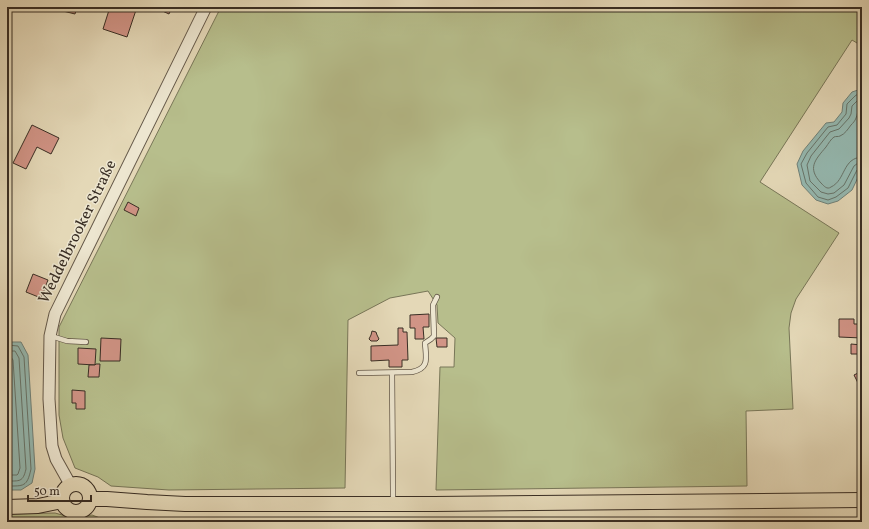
<svg xmlns="http://www.w3.org/2000/svg" width="869" height="529" font-family="Vollkorn,serif">
<style>
.green{fill:#b7be8c;stroke:#787658}
.water{fill:#95b9b1;stroke:#708179}
.lines{fill:none;stroke-linecap:round;stroke-linejoin:round}
.shore{stroke:#67746a;stroke-width:1}
.building{fill:#d19486;stroke:#392e24}
.service-casing{stroke:#645849;stroke-width:6}
.tertiary-casing{stroke:#645849;stroke-width:13}
.primary-casing{stroke:#392e24;stroke-width:16}
.service{stroke:#ede6d0;stroke-width:4.5}
.tertiary{stroke:#ede6d0;stroke-width:11}
.primary{stroke:#e4d8b7;stroke-width:14}
.labels{text-anchor:middle;dominant-baseline:central;stroke-width:3;stroke-linejoin:round;paint-order:stroke}
.street-label{font-size:16px;fill:#392e24;stroke:#ede6d0}
</style>
<rect width="100%" height="100%" fill="#e4d8b7"/>
<filter id="stains"><feTurbulence type="fractalNoise" baseFrequency=".005" numOctaves="4"/><feColorMatrix values="0 0 0 0 .2 0 0 0 0 .09 0 0 0 0 .02 0 0 0 .5 -.17"/></filter>
<radialGradient id="worn" r=".72"><stop offset=".6" stop-color="#630" stop-opacity="0"/><stop offset="1" stop-color="#630" stop-opacity=".3"/></radialGradient>
<g class="green">
<polygon points="221,7 862,7 862,46 852,40 760,182 839,233 796,299 791,313 789,328 793,409 746,411 747,486 436,490 440,367 454,367 455,338 438,323 437,305 428,291 390,298 348,320 345,488 169,490 111,486 98,477 75,468 63,438 59,415 59,327"/>
<polygon points="55,513 73,518 92,515 100,518 636,521 635,522 7,522 7,514"/>
</g>
<g class="water">
<polygon points="862,85 862,169 852,190 838,201 828,204 816,200 802,185 797,164 803,151 826,123 834,122 842,112 843,103 852,92 858,90"/>
<polygon points="7,342 21,342 28,355 35,469 32,483 21,490 7,490"/>
</g>
<g class="lines">
<g class="shore">
<polyline points="862,91 855,96 847,104 846,114 837,125 828,127 807,153 801,164 806,183 818,197 828,200 836,197 848,188 857,170 859,168 862,168"/>
<polyline points="862,98 858,100 852,106 851,114 849,118 839,129 830,132 811,156 807,165 810,181 821,192 828,194 834,193 844,185 854,166 858,163 862,163"/>
<path d="M862,104C856,110 859,111 856,118C855,121 853,123 851,125C848,129 845,134 840,136C838,137 836,136 834,137C831,139 828,144 826,147C815,160 807,168 821,183C824,186 827,190 831,187C846,180 842,158 862,157"/>
<path d="M7,345L18,346L24,357L31,469C27,487 24,486 7,486"/>
<path d="M7,351H15L19,358L26,469C23,482 20,481 7,481"/>
<polyline points="7,357 11,357 13,360 20,468 18,474 17,475 7,475"/>
</g>
</g>
<g class="building">
<polygon points="58,7 77,7 75,14 63,11 64,9"/>
<polygon points="110,7 127,7 136,10 127,37 103,29"/>
<polygon points="159,7 172,7 169,14 158,9"/>
<polygon points="32,125 59,138 51,154 37,147 26,169 13,163"/>
<polygon points="128,202 139,208 136,216 124,210"/>
<polygon points="33,274 48,280 41,298 26,292"/>
<polygon points="429,314 429,327 423,327 424,339 415,339 415,328 410,328 410,315"/>
<polygon points="839,319 854,319 854,324 862,324 862,338 839,337"/>
<polygon points="398,328 403,328 403,332 407,332 408,360 402,360 402,367 389,367 389,360 371,361 371,346 398,345"/>
<polygon points="372,331 376,332 377,335 379,339 377,341 371,341 369,339 371,335"/>
<polygon points="101,338 121,339 120,361 100,361"/>
<polygon points="436,338 447,338 447,347 437,347"/>
<polygon points="851,344 862,345 862,354 851,354"/>
<polygon points="78,348 96,349 95,365 78,364"/>
<polygon points="96,364 100,364 99,377 88,377 89,365 95,365"/>
<polygon points="862,371 862,384 859,385 854,375"/>
<polygon points="72,390 85,391 85,409 76,409 76,403 72,403"/>
</g>
<g class="lines">
<defs>
<g id="service">
<polyline points="51,336 67,341 86,342"/>
<path d="M359,373L412,372C430,368 426,358 425,343L431,339L434,336L433,305L437,297"/>
<polyline points="392,373 393,491 393,503"/>
</g>
<polyline id="tertiary" points="70,484 56,459 52,446 49,399 50,336 55,314 206,7"/>
<g id="primary">
<circle cx="76" cy="498" r="14"/>
<polyline points="90,499 107,499 147,502 185,504 434,504 862,500"/>
<polyline points="7,507 38,506 62,501"/>
</g>
</defs>
<use href="#service" class="service-casing"/>
<use href="#tertiary" class="tertiary-casing"/>
<use href="#primary" class="primary-casing"/>
<use href="#service" class="service"/>
<use href="#tertiary" class="tertiary"/>
<use href="#primary" class="primary"/>
</g>
<g class="labels">
<g class="street-label">
<text transform="translate(78 232) rotate(-64)">Weddelbrooker Straße</text>
</g>
</g>
<rect width="869" height="529" fill="none" stroke="#e4d8b7" stroke-width="24"/>
<rect x="8" y="8" width="853" height="513" fill="none" stroke="#392e24" stroke-width="2"/>
<rect x="12" y="12" width="845" height="505" fill="none" stroke="#392e24"/>
<path d="M28 495v6h63v-6" fill="none" stroke="#392e24" stroke-width="2"/>
<text x="34" y="495" font-size="12" fill="#392e24" stroke="#ede6d0" stroke-width="3" paint-order="stroke">50 m</text>
<rect width="100%" height="100%" filter="url(#stains)"/>
<rect width="100%" height="100%" fill="url(#worn)"/>
</svg>
